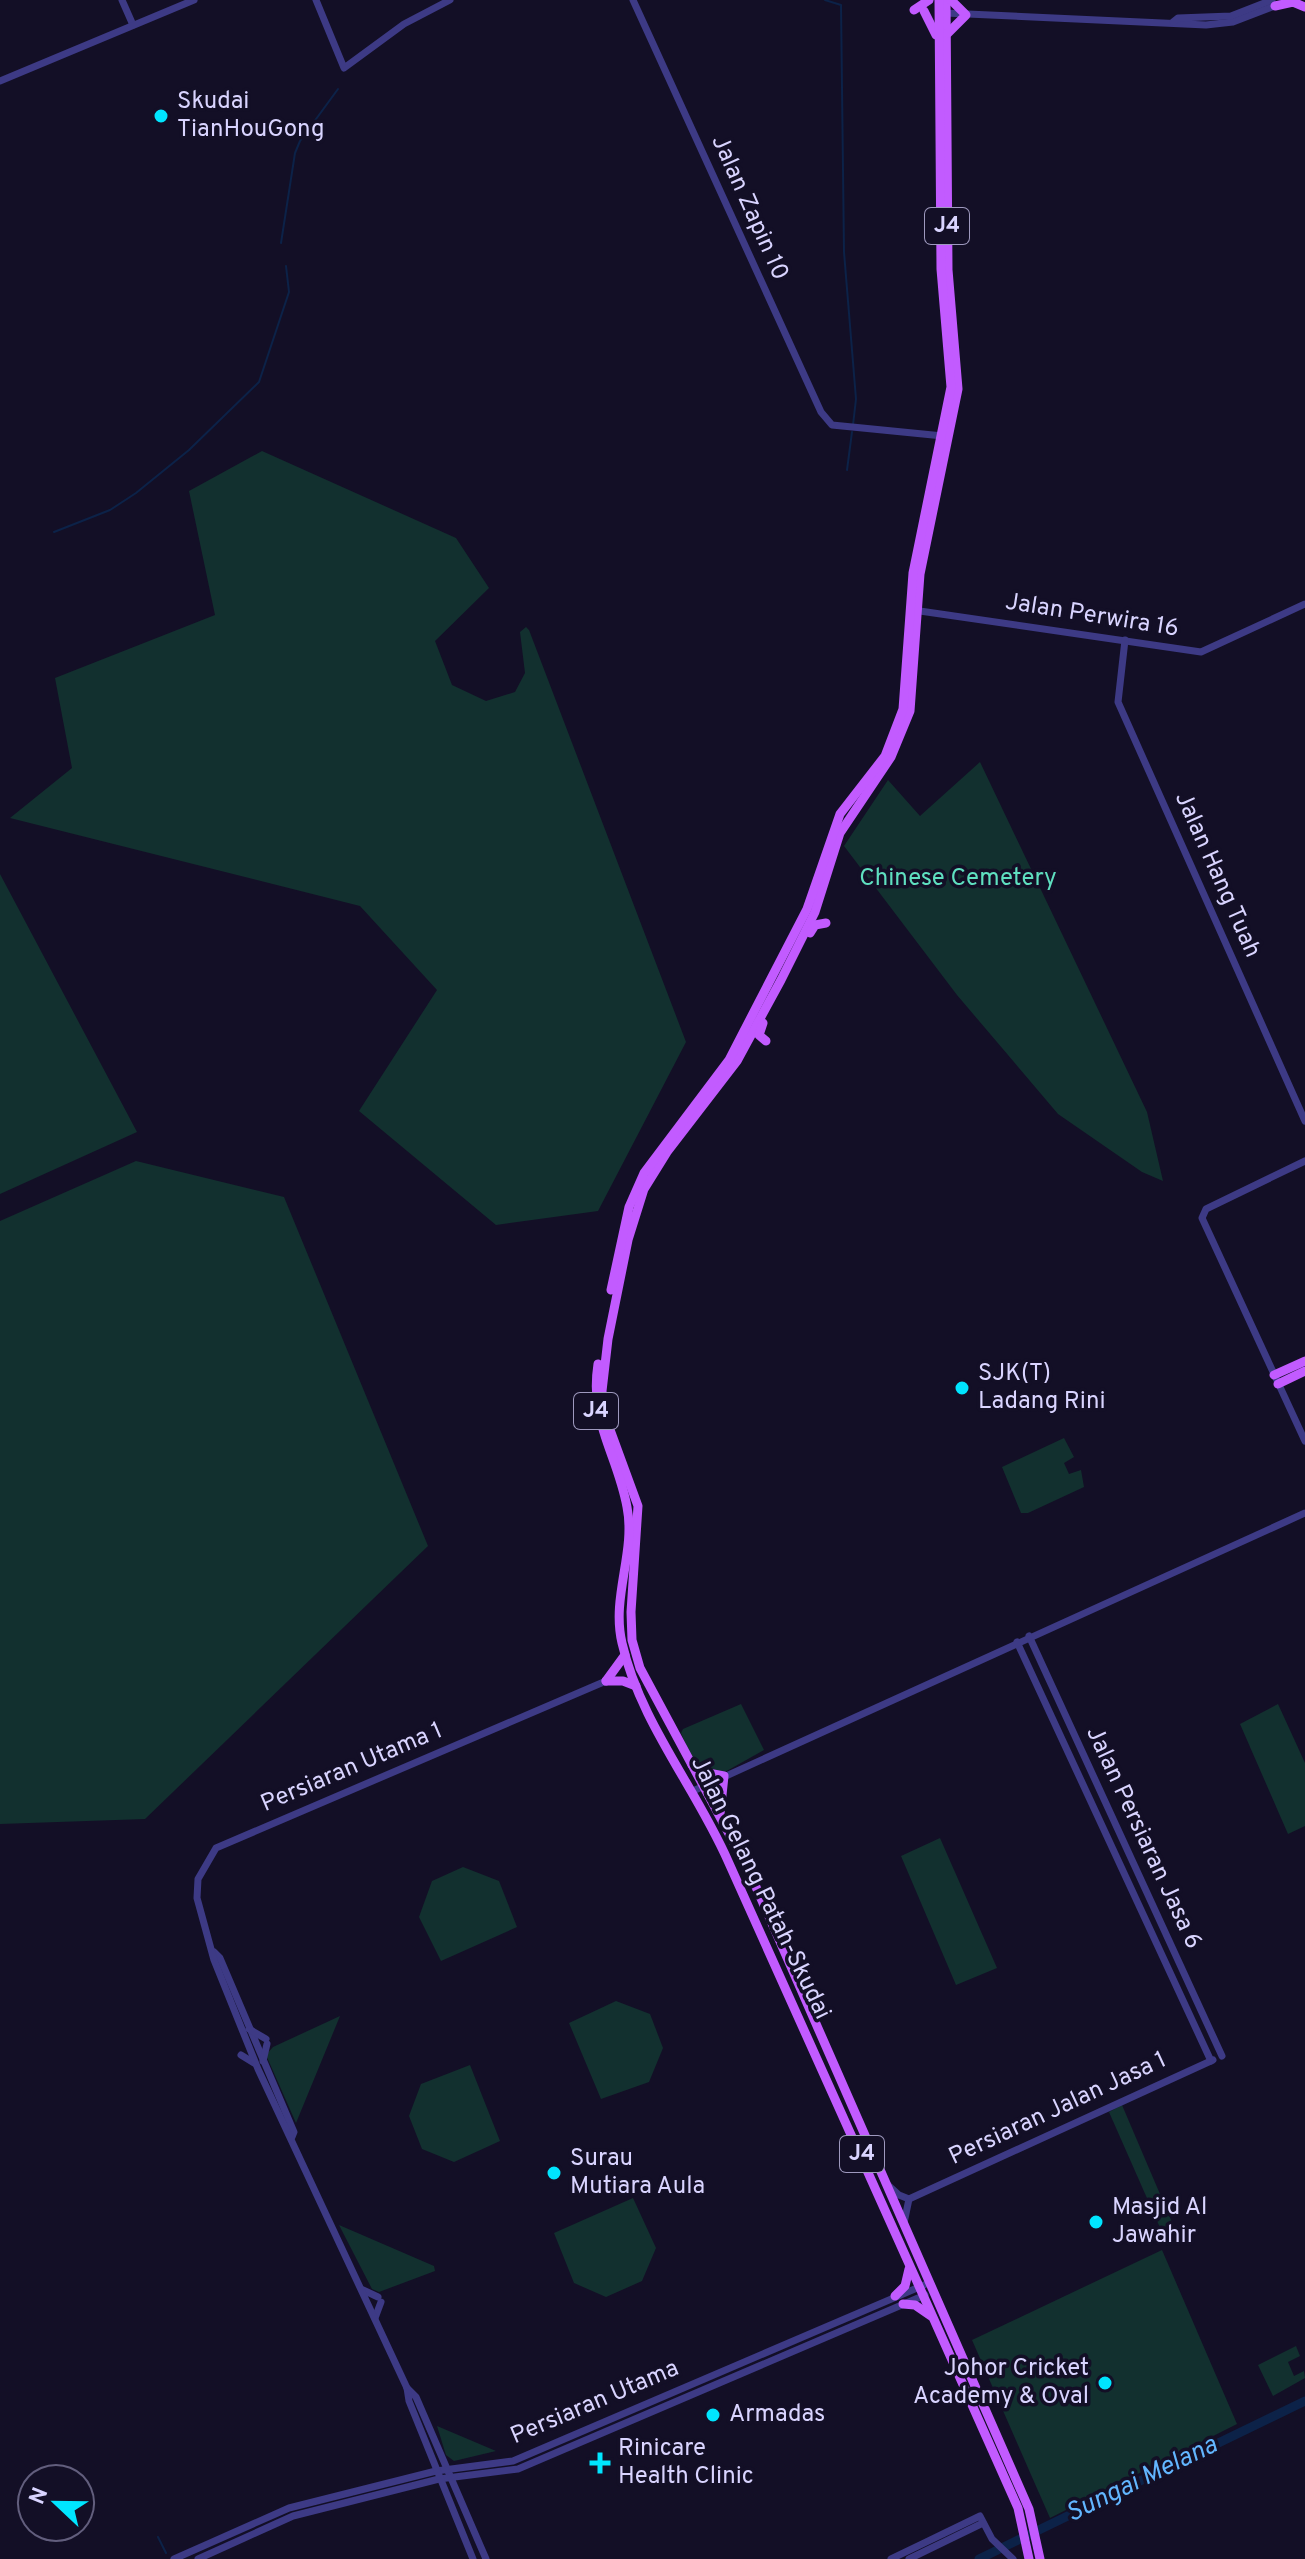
<svg xmlns="http://www.w3.org/2000/svg" width="1305" height="2559" font-family="Overpass,sans-serif">
<style>
.green{fill:#12302f}
.lines{fill:none;stroke-linecap:round;stroke-linejoin:round}
.stream{stroke:#0c2248;stroke-width:2}
.river{stroke:#0c2248;stroke-width:9}
.minor{stroke:#3d3a85;stroke-width:7}
.major{stroke:#c25bff;stroke-width:9}
.poi-dot{fill:#00e5ff;stroke:#130f26;stroke-width:3}
.labels{text-anchor:middle;dominant-baseline:central;stroke-width:7;stroke-linejoin:round;paint-order:stroke}
.shield{fill:#130f26;stroke:#9e99be;stroke-width:2}
.shield-label{font-size:22px;font-weight:bold;fill:#d9d4ff}
.poi-label{font-size:24px;fill:#d9d4ff;stroke:#130f26;text-anchor:start}
.street-label{font-size:24px;fill:#d9d4ff;stroke:#130f26}
.park-label{font-size:24px;fill:#5fe0c0;stroke:#130f26}
.water-label{font-size:26px;font-style:italic;fill:#62b6ff;stroke:#130f26}
</style>
<rect width="100%" height="100%" fill="#130f26"/>
<g class="green">
<polygon points="262,451 456,538 489,588 435,641 452,685 486,701 515,692 525,673 520,632 526,627 529,630 686,1042 598,1211 496,1225 359,1111 437,990 360,906 10,818 72,768 55,678 215,615 189,491"/>
<polygon points="980,762 1147,1112 1163,1181 1142,1172 1058,1114 957,995 844,846 888,780 920,816"/>
<polygon points="0,874 137,1132 0,1194"/>
<polygon points="136,1161 284,1197 428,1546 145,1819 0,1824 0,1221"/>
<polygon points="1064,1438 1074,1457 1064,1463 1069,1474 1081,1470 1084,1487 1028,1513 1021,1513 1002,1467"/>
<polygon points="741,1704 764,1750 723,1773 693,1761 681,1733 683,1729"/>
<polygon points="1278,1704 1305,1763 1305,1826 1288,1834 1240,1724"/>
<polygon points="940,1838 997,1968 956,1985 901,1856"/>
<polygon points="463,1867 499,1881 517,1927 441,1961 419,1917 432,1881"/>
<polygon points="616,2001 650,2014 663,2048 649,2082 601,2099 569,2023"/>
<polygon points="340,2016 296,2123 266,2055 273,2047"/>
<polygon points="470,2065 500,2141 454,2162 422,2149 409,2116 421,2084"/>
<polygon points="1122,2105 1177,2234 1165,2239 1109,2112"/>
<polygon points="633,2198 656,2248 642,2281 606,2297 574,2283 554,2233"/>
<polygon points="339,2225 434,2266 435,2271 379,2292 372,2289"/>
<polygon points="1162,2250 1237,2424 1050,2518 972,2340"/>
<polygon points="1296,2346 1300,2356 1288,2362 1294,2376 1304,2371 1305,2378 1273,2396 1258,2365"/>
<polygon points="437,2426 496,2451 454,2461 446,2455"/>
</g>
<g class="lines">
<g class="stream">
<polyline points="825,0 841,5 844,252 856,399 853,425"/>
<polyline points="281,243 295,153 300,141 338,89"/>
<polyline points="847,470 852,432"/>
<polyline points="54,532 110,510 136,493 189,450 259,382 289,292 286,266"/>
<polyline points="158,2537 166,2553"/>
</g>
<polyline class="river" points="979,2559 1305,2401"/>
<g class="minor">
<polyline points="122,0 133,25"/>
<polyline points="316,0 344,68 404,24 450,0"/>
<polyline points="633,0 821,412 832,425 943,436"/>
<polyline points="945,13 1206,25 1233,22 1280,4"/>
<polyline points="1173,22 1178,18 1231,16 1272,0"/>
<polyline points="0,81 194,0"/>
<polyline points="913,610 1201,652 1305,604"/>
<polyline points="1125,640 1118,702 1305,1121"/>
<polyline points="1305,1161 1206,1209 1202,1218 1305,1441"/>
<polyline points="1029,1636 1222,2056"/>
<polyline points="1017,1642 1211,2061"/>
<polyline points="693,1791 1305,1513"/>
<polyline points="214,1952 220,1958 294,2132 292,2137"/>
<polyline points="249,2029 266,2039"/>
<polyline points="241,2055 254,2063"/>
<polyline points="263,2061 267,2044"/>
<polyline points="888,2185 899,2195 909,2199"/>
<polyline points="909,2199 1213,2060"/>
<polyline points="904,2223 909,2199"/>
<polyline points="363,2290 378,2297"/>
<polyline points="375,2318 381,2302"/>
<polyline points="407,2388 416,2397 486,2559"/>
<polyline points="174,2559 289,2508 436,2471 513,2461 924,2285"/>
<polyline points="198,2559 293,2516 439,2479 518,2469 925,2295"/>
<polyline points="473,2559 409,2401 407,2388 258,2069 214,1960 197,1898 198,1879 216,1848 606,1681"/>
<polyline points="891,2559 980,2516 992,2539 1013,2559"/>
<polyline points="909,2559 983,2523"/>
</g>
<g class="major">
<polyline points="946,0 948,270 958,389 920,574 910,711 891,757 840,833 815,912 781,980 737,1061 667,1152 644,1189 628,1240 608,1339 602,1391 605,1416 638,1506 631,1612 632,1640 640,1668 749,1871 1029,2509 1040,2559"/>
<polyline points="1275,6 1293,2 1305,7"/>
<polyline points="914,10 929,0"/>
<polyline points="924,11 936,35"/>
<polyline points="948,33 966,15 951,0"/>
<polyline points="810,933 815,925 826,923"/>
<polyline points="763,1023 759,1035 766,1041"/>
<polyline points="611,1290 629,1207 644,1173 729,1060 807,909 840,814 885,756 903,709 913,573 951,387 941,269 939,0"/>
<path d="M598,1364C589,1423 617,1453 627,1507C636,1552 611,1597 622,1643C640,1722 696,1788 728,1861C825,2076 922,2292 1018,2508L1029,2559"/>
<polyline points="1274,1375 1305,1361"/>
<polyline points="1278,1384 1305,1371"/>
<polyline points="606,1681 625,1655"/>
<polyline points="606,1681 623,1681 636,1686"/>
<polyline points="692,1765 703,1772 724,1776 720,1814"/>
<polyline points="895,2296 905,2286 909,2269"/>
<polyline points="903,2304 915,2305 931,2316"/>
</g>
</g>
<g class="poi-dot">
<circle cx="161" cy="116" r="8"/>
<circle cx="962" cy="1388" r="8"/>
<circle cx="554" cy="2173" r="8"/>
<circle cx="1096" cy="2222" r="8"/>
<circle cx="1105" cy="2383" r="8"/>
<circle cx="713" cy="2415" r="8"/>
<path d="M596 2451h8v8h8v8h-8v8h-8v-8h-8v-8h8z"/>
</g>
<g class="labels">
<g class="shield">
<rect x="925" y="208" width="44" height="36" rx="6"/>
<rect x="574" y="1393" width="44" height="36" rx="6"/>
<rect x="840" y="2136" width="44" height="36" rx="6"/>
</g>
<g class="shield-label">
<text x="947" y="226">J4</text>
<text x="596" y="1411">J4</text>
<text x="862" y="2154">J4</text>
</g>
<g class="poi-label">
<text x="177" y="102">Skudai<tspan x="177" dy="28">TianHouGong</tspan></text>
<text x="978" y="1374">SJK(T)<tspan x="978" dy="28">Ladang Rini</tspan></text>
<text x="570" y="2159">Surau<tspan x="570" dy="28">Mutiara Aula</tspan></text>
<text x="1112" y="2208">Masjid Al<tspan x="1112" dy="28">Jawahir</tspan></text>
<text x="1089" y="2369" text-anchor="end">Johor Cricket<tspan x="1089" dy="28">Academy &amp; Oval</tspan></text>
<text x="729" y="2415">Armadas</text>
<text x="618" y="2449">Rinicare<tspan x="618" dy="28">Health Clinic</tspan></text>
</g>
<g class="street-label">
<text transform="translate(749 208) rotate(66)">Jalan Zapin 10</text>
<text transform="translate(1092 616) rotate(9)">Jalan Perwira 16</text>
<text transform="translate(1217 875) rotate(66)">Jalan Hang Tuah</text>
<text transform="translate(352 1768) rotate(-23)">Persiaran Utama 1</text>
<text transform="translate(1143 1838) rotate(65)">Jalan Persiaran Jasa 6</text>
<text transform="translate(760 1888) rotate(64)">Jalan Gelang Patah-Skudai</text>
<text transform="translate(1058 2109) rotate(-25)">Persiaran Jalan Jasa 1</text>
<text transform="translate(595 2403) rotate(-23)">Persiaran Utama</text>
</g>
<g class="park-label">
<text x="958" y="879">Chinese Cemetery</text>
</g>
<g class="water-label">
<text transform="translate(1142 2480) rotate(-26)">Sungai Melana</text>
</g>
</g>
<g transform="translate(56 2503) rotate(292)"><circle r="38" fill="#130f26" stroke="#625e7d" stroke-width="2"/>
<path d="M0-6L14 30L0 20L-14 30Z" fill="#00e5ff"/>
<text y="-12" font-size="22" font-weight="bold" text-anchor="middle" fill="#d9d4ff">N</text>
</g>
</svg>
